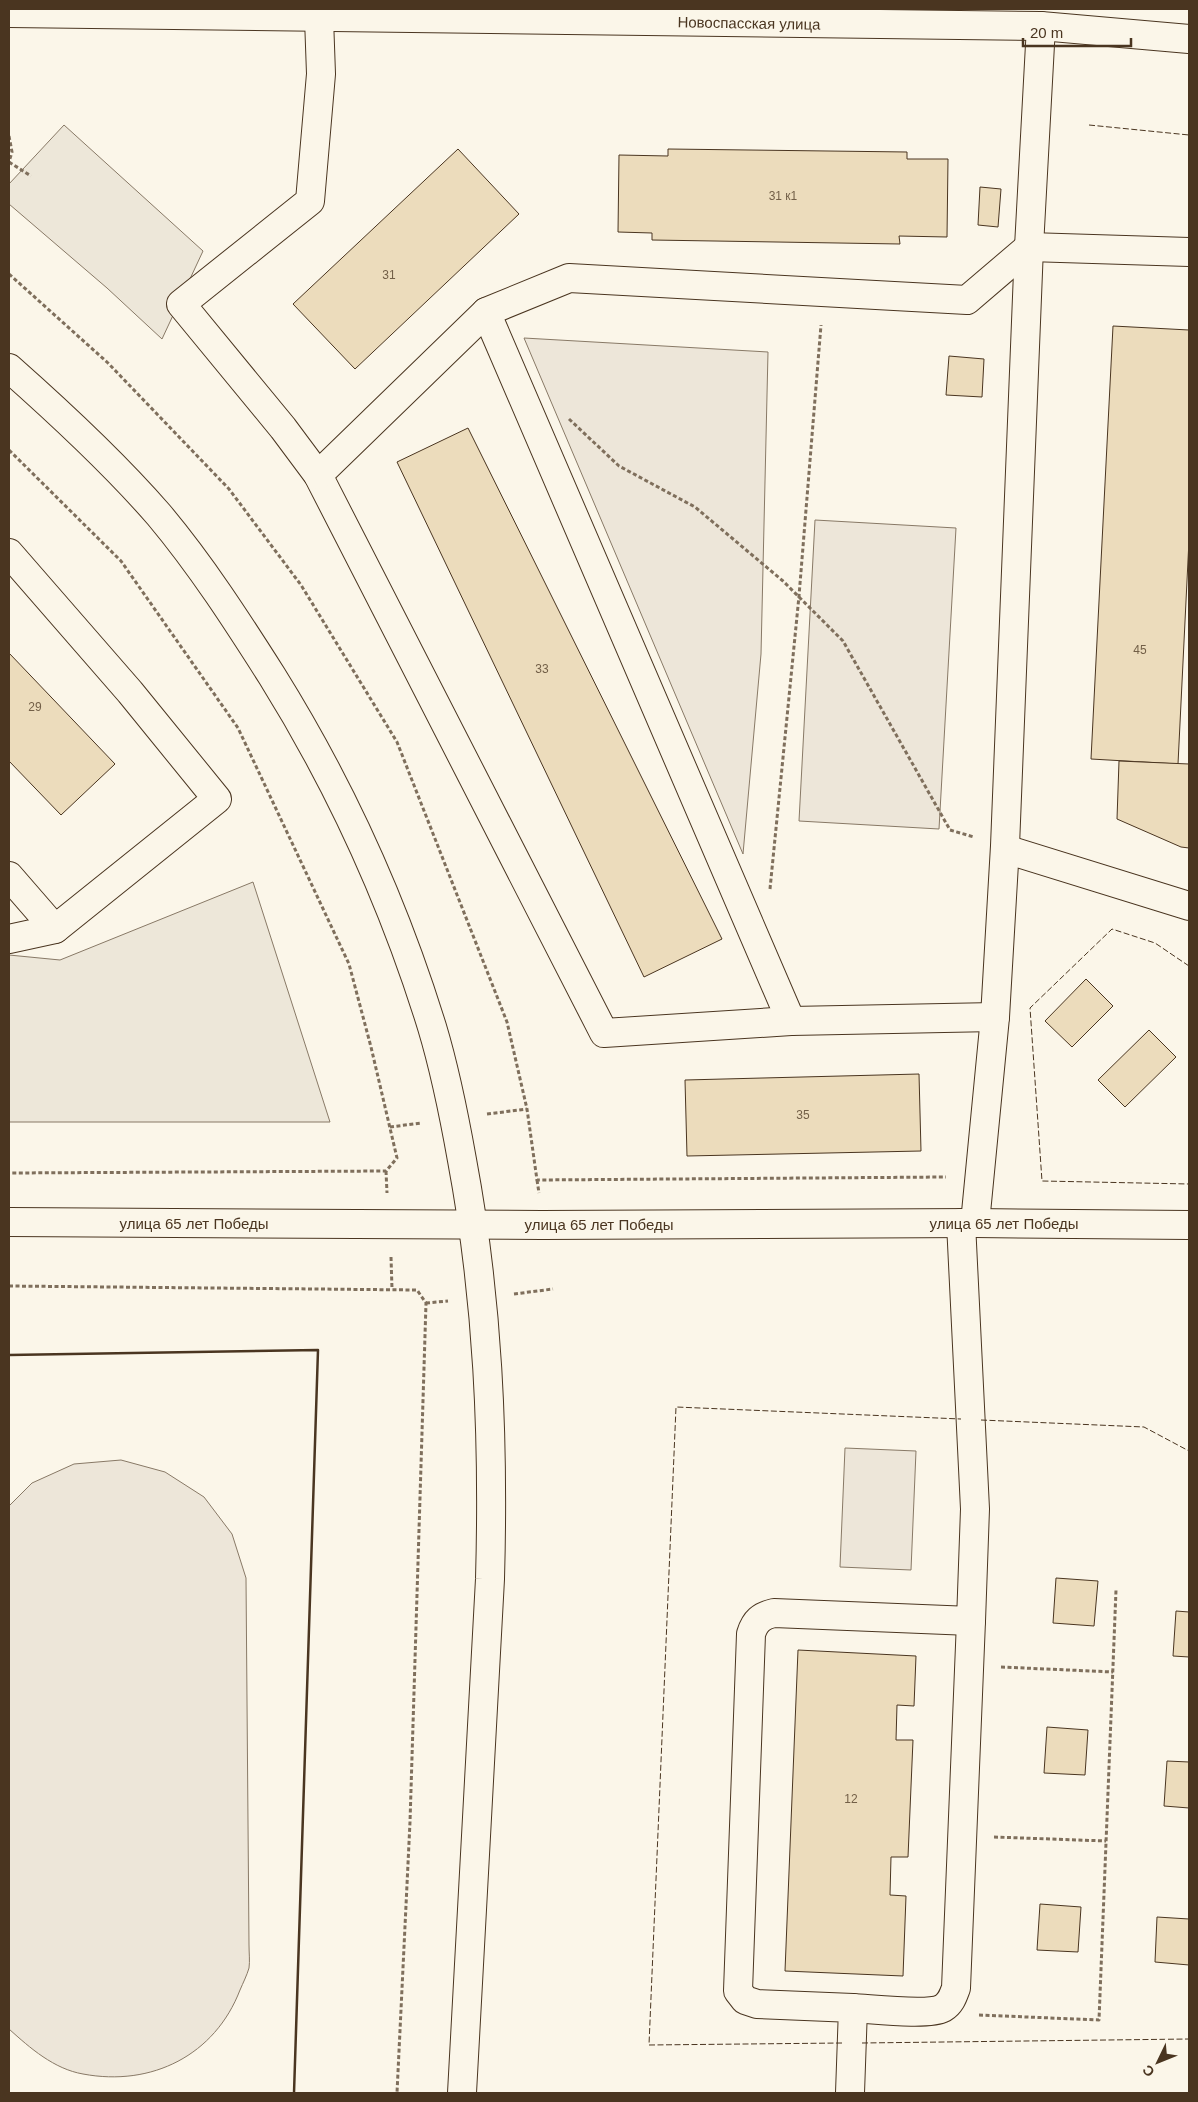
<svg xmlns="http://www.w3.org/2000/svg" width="1198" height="2102" font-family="Helvetica,sans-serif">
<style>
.green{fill:#ede6d9;stroke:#887966}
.parking{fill:#ede7d9;stroke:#887966}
.building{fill:#ecdcbc;stroke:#4a3520}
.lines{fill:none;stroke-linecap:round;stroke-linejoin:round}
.minor-casing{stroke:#4a3520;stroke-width:30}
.path{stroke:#7f6f5c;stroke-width:3;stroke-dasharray:4 2.5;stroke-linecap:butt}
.minor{stroke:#fbf6e9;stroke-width:28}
.fence{stroke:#4a3520;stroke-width:1;stroke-dasharray:6 2.5;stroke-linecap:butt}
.wall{stroke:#4a3520;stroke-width:2.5}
.labels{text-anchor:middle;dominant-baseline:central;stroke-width:4;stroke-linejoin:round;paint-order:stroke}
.number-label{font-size:12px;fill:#725f47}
.street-label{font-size:15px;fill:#4a3520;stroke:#fbf6e9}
</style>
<rect width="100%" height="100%" fill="#fbf6e9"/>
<g class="green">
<polygon points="524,338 768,352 761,654 743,854"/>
<polygon points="815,520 956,528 939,829 799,821"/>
<polygon points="845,1448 916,1451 911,1570 840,1567"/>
<path d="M121,1460L165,1472L204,1497L232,1534L246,1578L249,1945C249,1953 250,1961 249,1968C247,1975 243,1983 240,1990C215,2055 152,2087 83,2074C54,2069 30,2048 9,2029V1506L32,1483L74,1464Z"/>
</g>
<g class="parking">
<polygon points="64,125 203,251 162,339 107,288 9,204 9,184"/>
<polygon points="253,882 330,1122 9,1122 9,955 60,960"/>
</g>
<g class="building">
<polygon points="458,149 519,214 355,369 293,304"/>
<polygon points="668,149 907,152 907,159 948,159 947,237 899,236 900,244 652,240 652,233 618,232 619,155 668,156"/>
<polygon points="980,187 1001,189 998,227 978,225"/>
<polygon points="1113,326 1189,330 1189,540 1178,764 1091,759"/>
<polygon points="949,356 984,359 982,397 946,395"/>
<polygon points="468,428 722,939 644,977 397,462"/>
<polygon points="9,653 115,764 61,815 9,761"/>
<polygon points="1119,761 1189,764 1189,848 1181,847 1117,819"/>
<polygon points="1086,979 1113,1006 1072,1047 1045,1021"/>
<polygon points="1149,1030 1176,1057 1125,1107 1098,1080"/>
<polygon points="919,1074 921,1151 687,1156 685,1080"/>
<polygon points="1056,1578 1098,1581 1094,1626 1053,1623"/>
<polygon points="1176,1611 1189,1612 1189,1657 1173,1656"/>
<polygon points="798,1650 916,1656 914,1706 897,1705 896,1740 913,1740 908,1857 891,1857 890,1895 906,1896 903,1976 785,1971"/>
<polygon points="1047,1727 1088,1730 1085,1775 1044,1773"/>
<polygon points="1167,1761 1189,1762 1189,1808 1164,1806"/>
<polygon points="1040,1904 1081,1907 1078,1952 1037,1950"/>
<polygon points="1157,1917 1189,1919 1189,1965 1155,1962"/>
</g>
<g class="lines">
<defs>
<g id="minor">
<polyline points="9,13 1041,26 1189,39"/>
<polyline points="319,18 321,74 310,201 181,304 283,428 318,475 604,1033 791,1021 995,1017"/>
<polyline points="486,312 791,1021"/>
<path d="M9,368C61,414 113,462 159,515C201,565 237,621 272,676C340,785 394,904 432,1027C445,1070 454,1115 462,1160C488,1299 494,1437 490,1579L462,2093"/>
<polyline points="318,475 486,312 569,278 967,300 1029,247 1189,252"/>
<polyline points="9,553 130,692 217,799 55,929"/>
<polyline points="1005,849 1189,906"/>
<polyline points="9,876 55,929 9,939"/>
<polyline points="9,1222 542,1225 975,1223 1189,1225"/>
<polyline points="975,1223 995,1017 1005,846 1029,247 1041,26"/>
<path d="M853,2008C873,2009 928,2016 943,2008C951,2003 953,1996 956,1988L971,1621"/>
<path d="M850,2093L853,2008L757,2004L745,2000L738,1991L751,1634C755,1621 761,1616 774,1613L971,1621L975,1509L961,1223"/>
</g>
</defs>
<use href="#minor" class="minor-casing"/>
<g class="path">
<polyline points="9,136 12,152 9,162"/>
<polyline points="9,162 31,176"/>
<polyline points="9,274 108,363 229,489 301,585 397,742 507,1022 527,1109 537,1180 946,1177"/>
<polyline points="569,419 619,466 695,507 783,581 843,641 950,830 974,837"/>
<polyline points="9,450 121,561 238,728 349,964 371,1047 397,1158 386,1171 9,1173"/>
<polyline points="770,889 799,596 821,325"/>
<polyline points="487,1114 527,1109"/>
<polyline points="390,1127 421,1123"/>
<polyline points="386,1171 387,1193"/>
<polyline points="537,1180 539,1193"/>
<polyline points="391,1257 392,1289"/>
<polyline points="9,1286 417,1290 426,1303 410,1822 397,2093"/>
<polyline points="514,1294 553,1289"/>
<polyline points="426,1303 448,1301"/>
<polyline points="1001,1667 1113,1672"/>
<polyline points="994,1837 1106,1841"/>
<polyline points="979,2015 1099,2020 1116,1590"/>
</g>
<use href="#minor" class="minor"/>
<g class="fence">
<polyline points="1089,125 1189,135"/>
<polyline points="1189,966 1155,943 1112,929 1030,1008 1042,1181 1189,1184"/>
<polyline points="981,1420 1144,1427 1189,1451"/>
<polyline points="842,2043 649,2045 676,1407 961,1419"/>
<polyline points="862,2043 1189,2039"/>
</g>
<polyline class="wall" points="9,1355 318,1350 294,2093"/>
</g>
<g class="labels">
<g class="number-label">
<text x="783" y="196">31 к1</text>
<text x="389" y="275">31</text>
<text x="1140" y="650">45</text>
<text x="542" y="669">33</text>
<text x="35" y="707">29</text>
<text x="803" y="1115">35</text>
<text x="851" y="1799">12</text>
</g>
<g class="street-label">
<text transform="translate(749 23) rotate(1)">Новоспасская улица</text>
<text x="194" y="1223">улица 65 лет Победы</text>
<text x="1004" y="1223">улица 65 лет Победы</text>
<text x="599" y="1224">улица 65 лет Победы</text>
</g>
</g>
<rect width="1198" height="2102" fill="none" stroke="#4a3520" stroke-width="20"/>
<g transform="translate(1158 2062) rotate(227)" stroke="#fbf6e9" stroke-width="4" paint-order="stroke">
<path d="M0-4L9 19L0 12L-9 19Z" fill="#4a3520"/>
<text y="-8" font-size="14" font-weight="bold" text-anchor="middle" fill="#4a3520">С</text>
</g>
<path d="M1023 38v8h108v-8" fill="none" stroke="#4a3520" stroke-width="2.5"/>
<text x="1030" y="38" font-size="15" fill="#4a3520" stroke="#fbf6e9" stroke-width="4" paint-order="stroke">20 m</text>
</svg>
